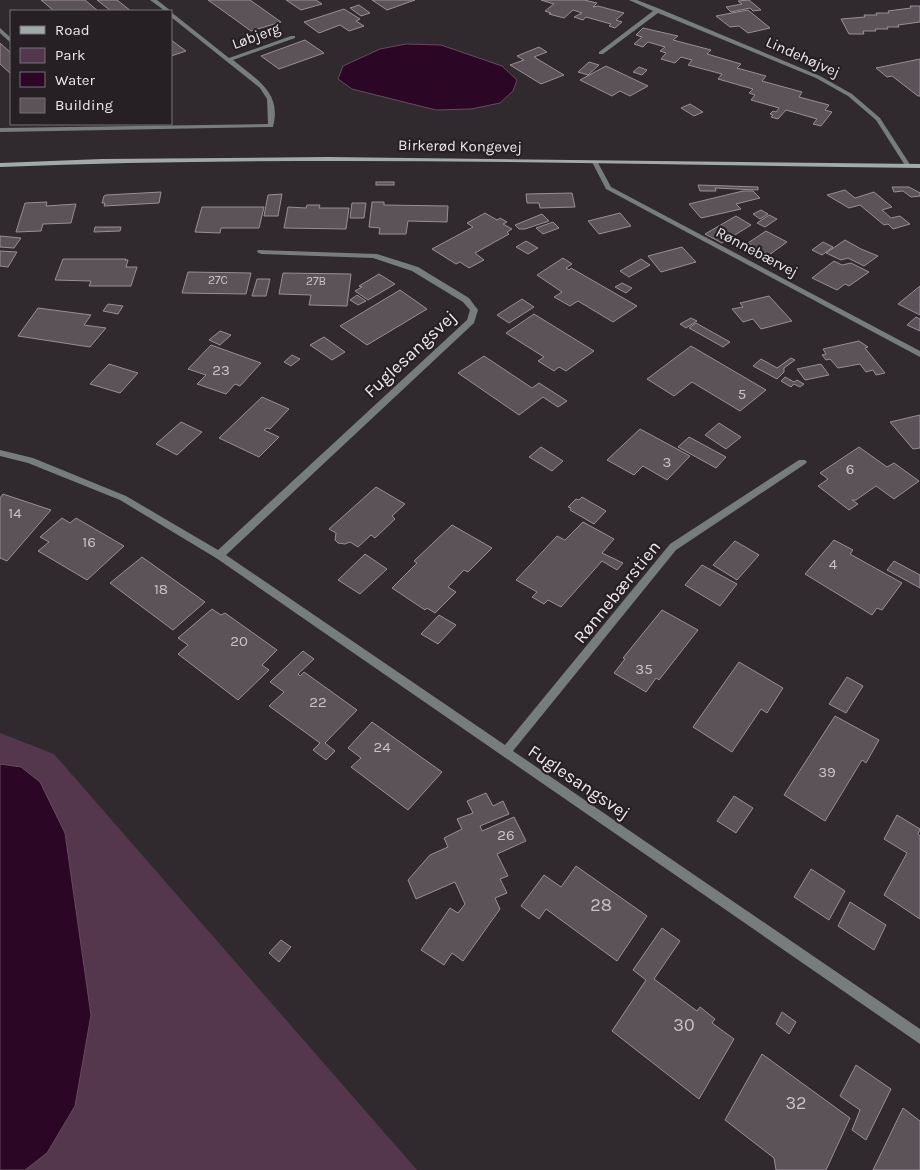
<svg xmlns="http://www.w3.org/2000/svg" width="920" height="1170" font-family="Karla,sans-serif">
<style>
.green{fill:#54364d}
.water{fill:#2c0725;stroke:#664a60}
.building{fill:#5b5358;stroke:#978f94}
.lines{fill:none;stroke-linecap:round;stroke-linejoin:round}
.street{fill:#777c7c;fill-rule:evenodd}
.secondary{fill:#a2a9aa;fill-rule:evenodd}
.labels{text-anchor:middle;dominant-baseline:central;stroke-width:4.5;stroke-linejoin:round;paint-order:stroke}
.far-number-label{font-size:12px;fill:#c8c3c6}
.far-street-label{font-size:15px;fill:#ece8eb;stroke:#262024}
.number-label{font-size:15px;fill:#c8c3c6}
.street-label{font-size:18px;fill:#ece8eb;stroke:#262024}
.near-number-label{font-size:18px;fill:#c8c3c6}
</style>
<rect width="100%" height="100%" fill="#302a2e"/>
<polygon class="green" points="0,733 54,754 417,1170 0,1170"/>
<g class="water">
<polygon points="406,44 441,45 502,66 517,80 513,91 500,103 471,109 436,110 352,89 338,79 343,66 380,49"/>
<polygon points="0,764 21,767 40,782 65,833 91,1015 75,1106 47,1153 25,1170 0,1170"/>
</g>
<g class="building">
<polygon points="41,0 85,0 98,11 54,11"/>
<polygon points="97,0 117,0 131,11 111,11"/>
<polygon points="208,0 250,0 281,22 251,31"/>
<polygon points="286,0 316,0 322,4 301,10"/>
<polygon points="372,0 415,0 387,10"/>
<polygon points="541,0 584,0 597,3 593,7 598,6 624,13 616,20 622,22 615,28 609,26 611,24 586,17 583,20 574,17 582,13 573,10 564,18 549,14 551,13 545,11 554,4"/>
<polygon points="749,0 761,10 753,11 750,8 731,12 726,7 742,4 738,1"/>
<polygon points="359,5 370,13 361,16 350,8"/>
<polygon points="910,6 920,6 920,22 898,25 899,27 887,27 888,29 875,29 876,31 863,31 864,34 849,34 841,19 865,17 864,15 877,15 876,13 889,13 888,11 911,8"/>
<polygon points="344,9 360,19 356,21 364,26 349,31 340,25 319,33 304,22"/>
<polygon points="748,10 770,28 748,33 739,26 730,27 716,16"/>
<polygon points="643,28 678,36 673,40 711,50 707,54 741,64 737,68 766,76 762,81 802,92 799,97 829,105 825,110 832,112 821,126 813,124 817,119 786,110 778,119 771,117 773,115 770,114 773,111 776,112 779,108 751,100 755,95 749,93 753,89 718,79 722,74 688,65 692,60 681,57 675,63 661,59 666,53 660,51 665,47 648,42 643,47 634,44 642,37 636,35"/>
<polygon points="171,40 186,51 171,56"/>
<polygon points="305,40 324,53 279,69 261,56"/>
<polygon points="0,43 11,53 11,74 0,64"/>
<polygon points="539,47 547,52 534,57 564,75 541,84 510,65 524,60 517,56"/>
<polygon points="920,59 920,96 918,96 892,76 887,77 876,68"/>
<polygon points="589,62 599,65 588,75 578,72"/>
<polygon points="606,66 648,86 630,96 620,91 612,96 580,80"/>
<polygon points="639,67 647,70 642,75 633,72"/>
<polygon points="690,104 703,112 694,116 681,108"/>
<rect x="376" y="182" width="18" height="3"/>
<polygon points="698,185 758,187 758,190 715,188 716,191 700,191"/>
<polygon points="892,187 909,187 920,193 920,196 911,197 903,191 894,192"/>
<polygon points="845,190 855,198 874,192 892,207 882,210 891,218 900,216 910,224 893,229 888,224 884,225 860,205 849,208 827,195"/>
<polygon points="743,191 753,191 760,198 736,204 741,209 701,218 689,204"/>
<polygon points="161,192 159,203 104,206 105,203 102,203 104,196 106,195"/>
<polygon points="572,193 575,207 540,208 539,203 527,203 526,194"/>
<polygon points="282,194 278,216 264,216 268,195"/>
<polygon points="47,202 46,206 76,204 71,223 43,224 41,231 16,232 25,203"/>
<polygon points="372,202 384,202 384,205 448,206 447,222 408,221 406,234 379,234 380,228 369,227"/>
<polygon points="352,203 366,203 364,218 350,218"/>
<polygon points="307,205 320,205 319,208 349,208 346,229 284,228 288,207 306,208"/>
<polygon points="202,207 264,207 259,228 221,228 220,233 195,232"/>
<polygon points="761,210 768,214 760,219 753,214"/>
<polygon points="485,213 497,220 500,218 507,222 503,224 512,229 507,232 509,234 475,253 484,260 469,268 460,262 456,264 432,249 473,227 467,223"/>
<polygon points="620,213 631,226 599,234 588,221"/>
<polygon points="542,214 549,221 525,229 519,229 515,225"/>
<polygon points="769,215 777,219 765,227 757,223"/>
<polygon points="736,216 751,225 722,243 705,234"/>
<polygon points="553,222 559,228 543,234 536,228"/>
<polygon points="95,227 121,227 120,231 94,232"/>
<polygon points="766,231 787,242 769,255 748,243"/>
<polygon points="0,236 21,238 14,248 0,247"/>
<polygon points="845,240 861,249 878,256 864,266 848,258 841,260 826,253"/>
<polygon points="526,241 538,248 528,254 516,247"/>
<polygon points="823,242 833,247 822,255 812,250"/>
<polygon points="682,247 696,262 661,272 648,256"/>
<polygon points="0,251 17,252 8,267 0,266"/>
<polygon points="563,258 572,264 566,268 569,270 571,268 637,306 613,322 578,301 570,306 554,297 562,292 537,275"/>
<polygon points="63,259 126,259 125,260 128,260 126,267 137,267 131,286 89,286 91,281 55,280"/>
<polygon points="641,259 650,265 629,277 620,271"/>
<polygon points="834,261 842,265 851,263 869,272 849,286 845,284 837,290 812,278"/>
<polygon points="188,272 251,273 246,294 182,293"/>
<polygon points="283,273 351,274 347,306 309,305 311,295 279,294"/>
<polygon points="379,274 395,284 368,300 355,291 362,287 359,286"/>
<polygon points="257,279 270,279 266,296 252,296"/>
<polygon points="622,283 632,288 626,293 615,287"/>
<polygon points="920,286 920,315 898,304"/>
<polygon points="400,290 427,309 367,345 340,326"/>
<polygon points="357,295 366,301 358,305 350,300"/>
<polygon points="769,296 792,321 761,329 753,319 743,322 732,309 743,307 740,303"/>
<polygon points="522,299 534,307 509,323 497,315"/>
<polygon points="108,304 123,306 118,314 103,311"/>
<polygon points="38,308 91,315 84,325 106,328 90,347 18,336"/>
<polygon points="534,314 594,351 566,371 559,367 554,371 538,361 544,357 506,333"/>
<polygon points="916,317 920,319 920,331 907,325"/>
<polygon points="691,318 697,321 686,328 680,324"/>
<polygon points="696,323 730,342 723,347 689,328"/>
<polygon points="220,331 231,335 220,345 209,340"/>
<polygon points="324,337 345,352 332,360 310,345"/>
<polygon points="859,341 868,347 865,348 885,373 876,375 873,370 866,372 860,364 838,368 830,359 826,360 822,355 826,354 823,349"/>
<polygon points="211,345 261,363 240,386 235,384 226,394 197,384 206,375 188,369"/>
<polygon points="691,346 766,390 740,411 692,382 674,396 647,379"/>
<polygon points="292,355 300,359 291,366 284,362"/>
<polygon points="484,356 532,388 539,383 567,401 558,407 543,397 519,415 458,373"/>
<polygon points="791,358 795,360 784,368 784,372 777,379 753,366 761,359 777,368"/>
<polygon points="109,364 138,373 120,393 90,384"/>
<polygon points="821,364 829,375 805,380 797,369"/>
<polygon points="785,377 794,382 797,380 804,384 800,387 794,384 791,387 781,381"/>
<polygon points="262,397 289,409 270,429 267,428 264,430 279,437 259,457 219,438"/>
<polygon points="920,415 920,448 913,449 890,422"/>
<polygon points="181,422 202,432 177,455 156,444"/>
<polygon points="719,423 741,437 726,449 705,435"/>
<polygon points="640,429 690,456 667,480 643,466 634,475 607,460"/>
<polygon points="689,437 726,457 716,468 678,447"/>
<polygon points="541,447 563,461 552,471 529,457"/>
<polygon points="859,447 887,467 894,463 919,481 894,499 876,486 856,500 852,500 858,504 849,510 818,486 828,479 820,473"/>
<polygon points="376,487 405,504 392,516 395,519 375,538 371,535 358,547 350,542 345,544 338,543 335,540 336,533 329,529"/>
<polygon points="3,494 51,510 7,561 0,558 0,498"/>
<polygon points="582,497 606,511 594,524 570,510 571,508 568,507 576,499 579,500"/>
<polygon points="62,518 70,523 76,518 124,546 87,580 38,551 49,542 40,537"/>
<polygon points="583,522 614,539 602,553 623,563 617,570 602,561 561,607 548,600 544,604 532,597 537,592 516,580 557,536 565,540"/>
<polygon points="452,525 492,548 468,572 464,570 448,587 456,592 435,613 427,608 425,610 392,588 417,563 414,561"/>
<polygon points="834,540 853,550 850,554 902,583 882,610 877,608 872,615 805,574"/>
<polygon points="735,541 759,555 737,580 713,565"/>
<polygon points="365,554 387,569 360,594 338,580"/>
<polygon points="142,557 205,602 173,630 110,583"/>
<polygon points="894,561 920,575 920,588 887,570"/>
<polygon points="702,565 737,584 720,606 685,585"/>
<polygon points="212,609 221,615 225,613 277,650 262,665 269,670 238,700 178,654 188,645 178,638"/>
<polygon points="662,610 698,630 659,680 656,678 646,692 614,673 625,659 623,658"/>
<polygon points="439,615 456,625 438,644 421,634"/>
<polygon points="303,651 314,659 298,674 300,676 304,672 357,710 325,743 335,751 326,760 313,750 320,743 269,706 284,692 270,682"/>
<polygon points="739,662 783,688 767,713 761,709 732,752 693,727"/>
<polygon points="847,677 863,686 846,713 829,704"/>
<polygon points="835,716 879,740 866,763 862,760 825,821 784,795"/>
<polygon points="372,722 442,772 408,810 351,767 361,758 348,748"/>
<polygon points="486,793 493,806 503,801 509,814 480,826 482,831 514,817 526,841 497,854 508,876 500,879 507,893 495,898 500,909 463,961 452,953 444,965 421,950 450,908 458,913 465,904 455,882 416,899 408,880 430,855 448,847 444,838 462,829 457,819 473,813 467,801"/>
<polygon points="734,796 753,808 736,833 717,821"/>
<polygon points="897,815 920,829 918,834 920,836 920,919 884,895 907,853 884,839"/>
<polygon points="576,866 647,916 617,961 546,909 539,919 521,906 544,875 561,887"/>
<polygon points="811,869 845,891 829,920 794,897"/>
<polygon points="850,902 886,925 874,950 838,926"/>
<polygon points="662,928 680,941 654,979 697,1011 700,1007 715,1019 712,1023 734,1039 699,1099 612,1031 646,980 633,970"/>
<polygon points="281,940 291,947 279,962 269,953"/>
<polygon points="782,1012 796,1022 789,1034 776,1024"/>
<polygon points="762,1054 850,1118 826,1170 776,1170 774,1158 725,1120"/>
<polygon points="856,1065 891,1089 866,1140 852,1130 860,1110 840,1096"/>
<polygon points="903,1108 920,1121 920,1170 873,1170"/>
</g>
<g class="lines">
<g class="street">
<polygon points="150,0 157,0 171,11 165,11"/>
<polygon points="629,0 637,0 660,9 820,76 852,94 880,118 911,166 906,167 876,120 848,96 816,78 658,13 603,54 599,54 599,52 653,11"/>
<path d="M171,12L229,58L291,36H295V38L233,60C257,80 282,92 273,127L0,132V128L268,124L267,99L260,88L171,17Z"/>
<polygon points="0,28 11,38 11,43 0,33"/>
<polygon points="593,161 597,161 611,187 920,351 920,357 606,189 592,162"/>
<polygon points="258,250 377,254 418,267 469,298 478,310 474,323 226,555 505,745 670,544 799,460 805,460 807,462 805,464 676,550 513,751 920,1029 920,1044 216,558 120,500 28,463 0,456 0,450 33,458 126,496 218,550 467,320 470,310 463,302 412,271 373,258 261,254 257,252"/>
</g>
<path class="secondary" d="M328,157L920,164V168C613,164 306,155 0,167V163L102,159Z"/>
</g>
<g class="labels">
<g class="far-number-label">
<text x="218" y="280">27C</text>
<text x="316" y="281">27B</text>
</g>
<g class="far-street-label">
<text transform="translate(256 36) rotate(-20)">Løbjerg</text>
<text transform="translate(803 57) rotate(24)">Lindehøjvej</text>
<text transform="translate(460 146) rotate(1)">Birkerød Kongevej</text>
<text transform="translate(757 252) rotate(28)">Rønnebærvej</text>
</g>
<g class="number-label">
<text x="221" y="370">23</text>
<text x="742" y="394">5</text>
<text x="667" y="462">3</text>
<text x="850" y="469">6</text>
<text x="15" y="513">14</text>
<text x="89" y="542">16</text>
<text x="833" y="564">4</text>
<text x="161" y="589">18</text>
<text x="239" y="641">20</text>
<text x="644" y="669">35</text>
<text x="318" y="702">22</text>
<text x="382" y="747">24</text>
<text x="827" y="772">39</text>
<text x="506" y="835">26</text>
</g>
<g class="street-label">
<text transform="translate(410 354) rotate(-43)">Fuglesangsvej</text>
<text transform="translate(617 592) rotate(-51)">Rønnebærstien</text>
<text transform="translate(579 782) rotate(34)">Fuglesangsvej</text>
</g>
<g class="near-number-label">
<text x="601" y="905">28</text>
<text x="684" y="1025">30</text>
<text x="796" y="1103">32</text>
</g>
</g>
<rect x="10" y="10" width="162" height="115" fill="#262024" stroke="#757074"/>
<rect x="20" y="26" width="25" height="8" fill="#a2a9aa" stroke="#757074"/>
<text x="55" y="35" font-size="15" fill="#ece8eb">Road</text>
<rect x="20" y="48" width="25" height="15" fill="#54364d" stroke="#757074"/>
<text x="55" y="60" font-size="15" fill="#ece8eb">Park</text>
<rect x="20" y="72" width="25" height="15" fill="#2c0725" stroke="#757074"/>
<text x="55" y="85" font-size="15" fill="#ece8eb">Water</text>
<rect x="20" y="98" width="25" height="15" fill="#5b5358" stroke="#757074"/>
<text x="55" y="110" font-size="15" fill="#ece8eb">Building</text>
</svg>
